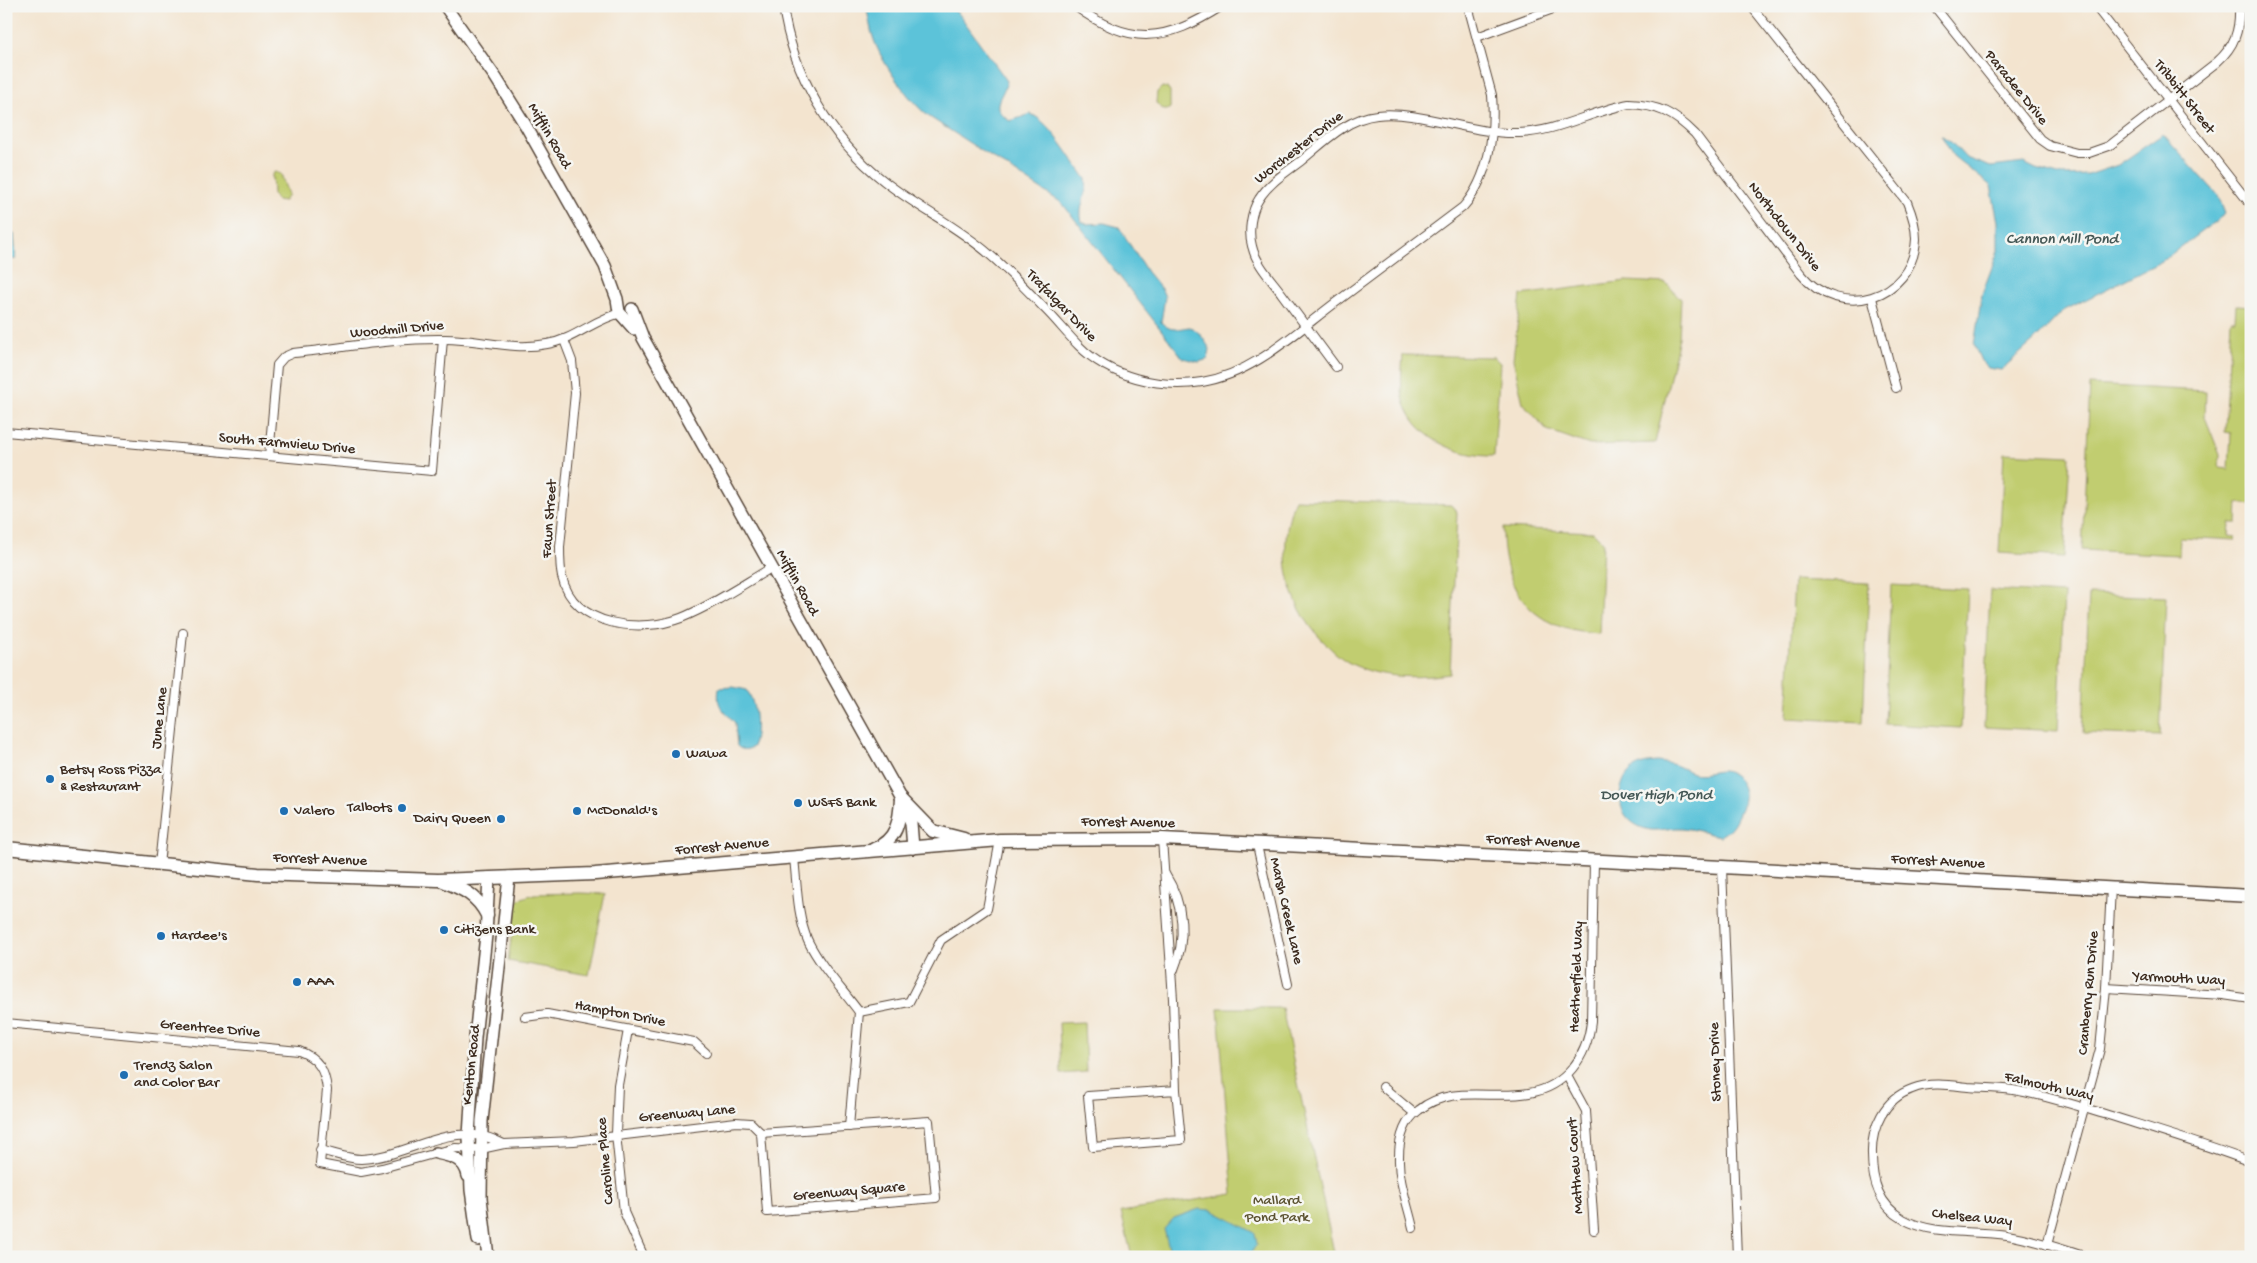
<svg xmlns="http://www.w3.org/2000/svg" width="2257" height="1263" font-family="'Gochi Hand',sans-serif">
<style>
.green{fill:#c1cd6f;stroke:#7e7c46}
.water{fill:#5cc3d9;stroke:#4c767c}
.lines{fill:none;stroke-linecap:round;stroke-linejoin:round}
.minor-casing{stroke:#574639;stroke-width:10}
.secondary-casing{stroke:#574639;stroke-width:14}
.trunk-casing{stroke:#574639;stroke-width:15}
.minor{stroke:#fff;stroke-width:8}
.secondary{stroke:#fff;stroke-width:11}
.trunk{stroke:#fff;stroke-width:12}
.poi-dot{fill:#1f6fb2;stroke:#f6f6f2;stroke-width:2}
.labels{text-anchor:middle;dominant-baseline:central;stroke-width:5;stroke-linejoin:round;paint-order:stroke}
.street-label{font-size:15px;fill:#3b2a1e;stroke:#f6f6f2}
.poi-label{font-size:15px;fill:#3b2a1e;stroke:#f6f6f2;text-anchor:start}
.park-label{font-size:15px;fill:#5c5332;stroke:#f6f6f2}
.water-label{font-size:16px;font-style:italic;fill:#455856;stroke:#f6f6f2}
</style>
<rect width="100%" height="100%" fill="#f6f6f2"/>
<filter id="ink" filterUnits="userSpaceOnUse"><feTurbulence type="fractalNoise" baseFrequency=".02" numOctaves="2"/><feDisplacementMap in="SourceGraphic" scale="10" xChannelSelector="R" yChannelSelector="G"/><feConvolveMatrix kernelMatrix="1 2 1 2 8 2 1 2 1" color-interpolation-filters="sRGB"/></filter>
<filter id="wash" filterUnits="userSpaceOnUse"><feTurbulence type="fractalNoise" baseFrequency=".0096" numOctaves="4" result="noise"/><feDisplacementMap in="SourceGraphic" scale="20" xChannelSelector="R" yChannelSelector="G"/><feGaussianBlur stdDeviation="1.12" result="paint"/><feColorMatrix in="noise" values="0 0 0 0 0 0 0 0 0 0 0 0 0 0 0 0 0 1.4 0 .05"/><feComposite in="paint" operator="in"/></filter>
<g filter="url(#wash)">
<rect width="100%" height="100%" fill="#f3e4cf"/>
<g class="green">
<polygon points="1162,87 1167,88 1170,92 1170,108 1167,110 1164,110 1156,103 1157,92"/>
<polygon points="275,172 281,174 288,195 284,201 276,200 273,195 272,174"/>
<polygon points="1626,281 1666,283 1681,299 1679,338 1655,443 1590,445 1547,430 1523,403 1513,359 1521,295"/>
<path d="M2236,305L2251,306V505L2238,503L2237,523H2230L2229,536L2236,537V540L2180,537L2179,555L2082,550L2090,385L2206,391L2205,417L2220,455L2219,468L2229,469L2231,433L2225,432C2227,395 2229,356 2231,320H2235Z"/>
<path d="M1403,355L1494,357L1500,363L1494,456C1457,457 1412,437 1403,397C1400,384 1402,369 1403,355Z"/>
<polygon points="2004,453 2070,456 2064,557 1999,553"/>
<path d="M1295,499L1451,505L1457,512L1450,674C1419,678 1386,679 1356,666C1343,661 1333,651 1323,641C1286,604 1276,548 1295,499Z"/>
<path d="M1503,528L1593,532L1603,542L1599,634C1533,630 1502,593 1503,528Z"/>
<polygon points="1794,580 1869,583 1863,722 1787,718"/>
<polygon points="1891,585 1968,589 1961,728 1885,724"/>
<polygon points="1990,590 2064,594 2058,731 1984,727"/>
<polygon points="2089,594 2166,597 2160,736 2083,733"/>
<polygon points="580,893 605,894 589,975 508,961 512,933 513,910 519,899 534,894"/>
<polygon points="1218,1008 1282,1008 1335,1257 1132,1257 1121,1212 1233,1194"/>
<polygon points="1084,1022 1086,1072 1061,1074 1059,1023"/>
</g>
<g class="water">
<path d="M866,6H923L932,10L952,9L959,14L1007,81C1003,99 987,106 1010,121L1031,114C1051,123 1072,160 1086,179C1089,194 1077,206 1082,222L1086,224L1104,223L1119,227L1147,272L1162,290L1165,297L1161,322C1171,333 1178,328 1190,327C1200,331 1204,340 1210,349L1208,359L1199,362L1183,358L1062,203L928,116C908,99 883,65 874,40C870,30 869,17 866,6Z"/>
<polygon points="2163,134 2218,195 2225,214 2162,261 2063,311 2035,340 2001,370 1988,368 1981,361 1974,345 1982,294 1998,251 1998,222 1991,186 1953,156 1941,135 1951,142 1966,158 1991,167 2024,163 2036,169 2062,176 2088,175 2118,165"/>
<polygon points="6,234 14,234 16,259 6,260"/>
<path d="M733,687L747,690C757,706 757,729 753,747C747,750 742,751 737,746L735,723C723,708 716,709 719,688Z"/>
<path d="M1657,762C1663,763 1669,763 1675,765C1681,767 1687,771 1693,773C1703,775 1710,772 1720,771C1738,770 1749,791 1742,806C1736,820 1733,829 1720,836C1707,834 1695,829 1682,828C1672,827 1661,831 1651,830C1626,826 1614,805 1623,782C1629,767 1641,763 1657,762Z"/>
<polygon points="1199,1209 1212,1210 1255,1233 1257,1244 1251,1253 1244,1257 1168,1257 1169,1249 1164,1229 1174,1218"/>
</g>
</g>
<g filter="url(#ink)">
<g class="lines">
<defs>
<g id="minor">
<path d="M783,6C792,73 831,140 884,181C918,208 957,226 989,254C1009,271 1027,290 1045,309C1057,321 1067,334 1079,346C1110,377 1160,389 1202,382C1253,374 1295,333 1335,303C1378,271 1420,239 1463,207C1489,178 1495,133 1492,95L1468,6"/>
<path d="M1075,6C1130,47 1166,42 1222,6"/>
<path d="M1934,6L2040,139L2050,146L2077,153H2089L2109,146L2217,62C2235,46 2240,30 2239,6"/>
<polyline points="2095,6 2251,205"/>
<polyline points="1477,37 1561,6"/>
<polyline points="1872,298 1896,388"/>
<path d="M564,340L572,361L575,393L560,547C560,557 560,568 562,577C574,628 642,633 681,618C713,605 742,585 771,568"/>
<path d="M1336,367C1318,343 1300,318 1282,294C1271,279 1256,264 1252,246C1248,232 1251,211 1259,199C1269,183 1286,172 1301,161C1323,143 1347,118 1377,115C1421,110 1473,135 1519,133C1557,132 1592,111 1629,104C1658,105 1674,113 1695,134L1801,274C1839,321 1913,300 1916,239C1916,225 1912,214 1907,202L1751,6"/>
<polyline points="6,432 432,471 443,339"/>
<path d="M269,456L277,365L284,357L293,353C343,348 394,338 445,339C480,339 512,351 547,344C574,340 594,319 621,313"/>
<polyline points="1162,839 1173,999 1176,1090 1181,1140 1093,1147 1088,1096 1176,1090"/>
<polyline points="1257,845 1288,984"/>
<path d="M794,858C797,884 797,916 808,941C821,967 842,989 859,1012L849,1127"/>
<polyline points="159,865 183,633"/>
<polyline points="1722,867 1737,1257"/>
<path d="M1165,874C1184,904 1187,939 1173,972"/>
<polyline points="2106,988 2223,995 2251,999"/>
<polyline points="859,1012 909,1002 941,940 987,909 1000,840"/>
<polyline points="525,1017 547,1014 694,1042 706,1053"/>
<path d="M6,1023L299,1051C318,1058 325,1070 327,1090L320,1164L361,1172L382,1168L455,1148L481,1149L504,1144L574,1141L736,1122L751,1123L761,1133L929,1121L936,1198L767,1212L761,1133"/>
<polyline points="628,1030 618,1085 616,1134 624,1212 644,1257"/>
<polyline points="1567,1076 1586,1111 1594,1230"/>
<polyline points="1383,1087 1414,1113"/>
<path d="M320,1150C333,1153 348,1159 361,1159C401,1158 442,1127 482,1136C489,1137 497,1141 504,1144"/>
<path d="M1413,1228C1408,1205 1398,1180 1399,1157C1399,1139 1404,1121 1419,1110C1451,1084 1491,1100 1529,1093C1566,1087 1587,1057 1591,1022L1594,861"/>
<polyline points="2047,1245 2100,1049 2106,988 2111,887"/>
<path d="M2087,1257C2061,1249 2034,1239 2007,1235C1974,1230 1933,1236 1903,1219C1879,1205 1872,1182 1872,1155C1871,1128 1884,1099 1912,1089C1930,1082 1949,1085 1968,1087C1982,1088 1998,1088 2013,1090C2045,1095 2077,1106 2108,1115C2156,1130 2204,1144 2251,1162"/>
</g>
<g id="secondary">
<polyline points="445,6 496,78 526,126 605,266 617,299 619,312 634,329"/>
<polyline points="632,309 643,338 901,798 911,823 913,848"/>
<path d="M436,1153C451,1156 465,1159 468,1176"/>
<polyline points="478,1240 471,1190 469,1136 475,1038 486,935 489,878"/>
<polyline points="488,1257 481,1198 482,1121 509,877"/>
</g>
<g id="trunk">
<polyline points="901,798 933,831 964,839"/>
<polyline points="6,848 258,874 438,880 595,874 1000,840 1162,839 1722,867 2251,896"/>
<path d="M874,849C897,840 900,821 901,798"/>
<path d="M443,881C463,889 477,895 487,915"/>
</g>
</defs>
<use href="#minor" class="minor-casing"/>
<use href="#secondary" class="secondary-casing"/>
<use href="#trunk" class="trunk-casing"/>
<use href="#minor" class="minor"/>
<use href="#secondary" class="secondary"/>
<use href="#trunk" class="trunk"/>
</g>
</g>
<g class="poi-dot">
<circle cx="676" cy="754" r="5"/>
<circle cx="50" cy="779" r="5"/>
<circle cx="798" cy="803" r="5"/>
<circle cx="402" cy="808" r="5"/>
<circle cx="284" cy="811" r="5"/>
<circle cx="577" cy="811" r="5"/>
<circle cx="501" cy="819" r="5"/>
<circle cx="444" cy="930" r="5"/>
<circle cx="161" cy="936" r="5"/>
<circle cx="297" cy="982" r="5"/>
<circle cx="124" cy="1075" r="5"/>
</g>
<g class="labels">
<g class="street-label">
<text transform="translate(2016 88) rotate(51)">Paradee Drive</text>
<text transform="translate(2184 97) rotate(52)">Tribbitt Street</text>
<text transform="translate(549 136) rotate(60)">Mifflin Road</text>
<text transform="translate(1299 148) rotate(-38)">Worchester Drive</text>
<text transform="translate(1784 227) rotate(52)">Northdown Drive</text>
<text transform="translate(1061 306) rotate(46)">Trafalgar Drive</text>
<text transform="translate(397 330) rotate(-5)">Woodmill Drive</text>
<text transform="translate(287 444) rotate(5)">South Farmview Drive</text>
<text transform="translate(550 519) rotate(-86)">Fawn Street</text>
<text transform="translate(797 583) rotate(61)">Mifflin Road</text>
<text transform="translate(160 718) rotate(-84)">June Lane</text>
<text transform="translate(1128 823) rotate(1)">Forrest Avenue</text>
<text transform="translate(1533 842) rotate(3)">Forrest Avenue</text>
<text transform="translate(722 847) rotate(-5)">Forrest Avenue</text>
<text transform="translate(320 860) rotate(2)">Forrest Avenue</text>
<text transform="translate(1938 862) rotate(3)">Forrest Avenue</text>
<text transform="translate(1286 911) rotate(77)">Marsh Creek Lane</text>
<text transform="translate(1577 977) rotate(-88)">Heatherfield Way</text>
<text transform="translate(2179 979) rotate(3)">Yarmouth Way</text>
<text transform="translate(2089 993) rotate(-85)">Cranberry Run Drive</text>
<text transform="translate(620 1014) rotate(11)">Hampton Drive</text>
<text transform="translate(210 1029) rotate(5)">Greentree Drive</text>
<text transform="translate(1716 1062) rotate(-92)">Stoney Drive</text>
<text transform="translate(472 1065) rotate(-84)">Kenton Road</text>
<text transform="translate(2049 1087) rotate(13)">Falmouth Way</text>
<text transform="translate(687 1114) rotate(-5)">Greenway Lane</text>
<text transform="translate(606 1161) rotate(-95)">Caroline Place</text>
<text transform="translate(1576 1166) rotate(-94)">Matthew Court</text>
<text transform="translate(849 1192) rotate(-5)">Greenway Square</text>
<text transform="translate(1972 1218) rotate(6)">Chelsea Way</text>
</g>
<g class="poi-label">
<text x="686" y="754">Wawa</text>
<text x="60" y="770">Betsy Ross Pizza<tspan x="60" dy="17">&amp; Restaurant</tspan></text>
<text x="808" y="803">WSFS Bank</text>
<text x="392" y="808" text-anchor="end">Talbots</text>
<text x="294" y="811">Valero</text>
<text x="587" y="811">McDonald's</text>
<text x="491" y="819" text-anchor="end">Dairy Queen</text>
<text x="454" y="930">Citizens Bank</text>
<text x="171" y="936">Hardee's</text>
<text x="307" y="982">AAA</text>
<text x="134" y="1066">Trendz Salon<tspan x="134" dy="17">and Color Bar</tspan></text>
</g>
<g class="park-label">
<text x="1277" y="1201">Mallard<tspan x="1277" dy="17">Pond Park</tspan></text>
</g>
<g class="water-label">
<text x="2062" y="240">Cannon Mill Pond</text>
<text x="1656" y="796">Dover High Pond</text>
</g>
</g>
<rect width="2257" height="1263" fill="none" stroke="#f6f6f2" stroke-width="25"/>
</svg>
